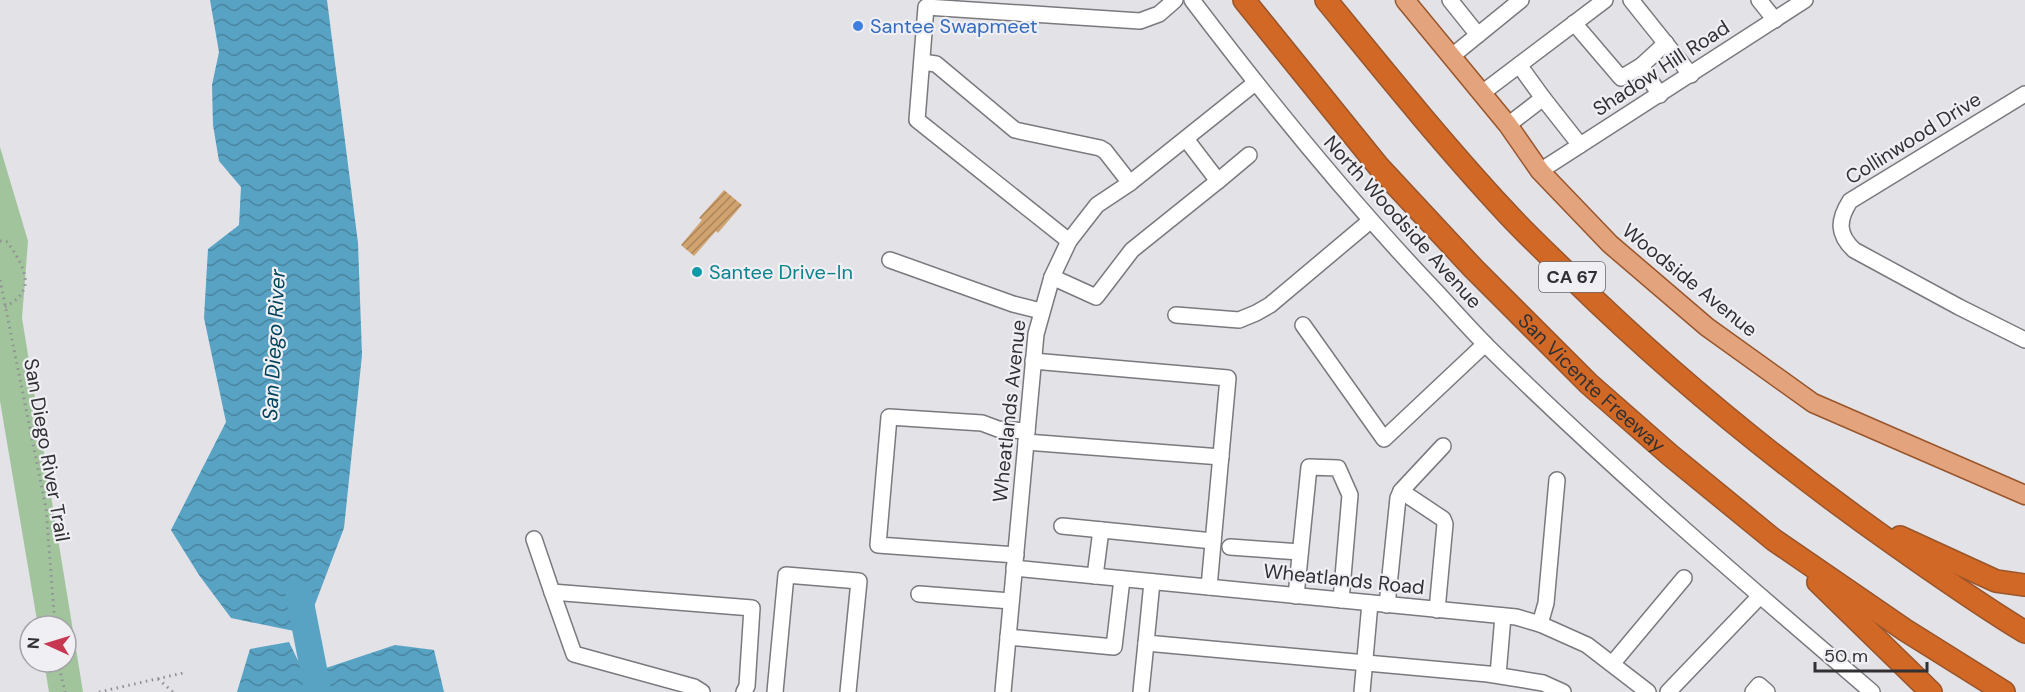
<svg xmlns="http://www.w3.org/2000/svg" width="2025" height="692" font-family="'DM Sans',sans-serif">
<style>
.green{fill:#a1c49c}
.water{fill:url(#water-waves)}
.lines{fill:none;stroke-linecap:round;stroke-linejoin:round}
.river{stroke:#58a2c3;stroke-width:27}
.building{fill:url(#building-hatch)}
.minor-casing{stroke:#79797e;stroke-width:18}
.major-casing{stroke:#99552b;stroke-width:21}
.highway-casing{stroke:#99552b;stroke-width:24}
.path{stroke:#909094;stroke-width:3;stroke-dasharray:1.5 4.5;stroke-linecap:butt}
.minor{stroke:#fff;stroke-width:15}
.major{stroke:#e3a47d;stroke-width:18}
.highway{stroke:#d16826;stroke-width:21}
.shop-dot{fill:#3f7fe0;stroke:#efeff4;stroke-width:2}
.culture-dot{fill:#0f9aa8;stroke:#efeff4;stroke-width:2}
.labels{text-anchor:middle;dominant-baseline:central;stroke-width:4.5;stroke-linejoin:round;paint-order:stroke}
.shield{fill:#efeff4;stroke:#6a6a6d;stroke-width:1.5}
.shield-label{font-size:18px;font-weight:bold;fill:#313133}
.shop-label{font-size:20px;fill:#366cbe;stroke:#efeff4;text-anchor:start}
.street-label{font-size:20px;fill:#313133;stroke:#efeff4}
.culture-label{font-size:20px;fill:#0d838f;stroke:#efeff4;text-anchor:start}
.water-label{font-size:21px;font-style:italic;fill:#01445b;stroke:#efeff4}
</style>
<defs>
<pattern id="water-waves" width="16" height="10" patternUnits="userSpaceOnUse" patternTransform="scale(1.5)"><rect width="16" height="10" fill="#58a2c3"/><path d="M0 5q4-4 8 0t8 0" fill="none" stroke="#49859f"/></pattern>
<pattern id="building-hatch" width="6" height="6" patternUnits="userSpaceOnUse" patternTransform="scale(1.5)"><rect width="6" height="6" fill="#d1a36e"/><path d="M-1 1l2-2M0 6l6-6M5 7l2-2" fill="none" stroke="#aa855b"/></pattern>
</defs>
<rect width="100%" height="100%" fill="#e2e2e7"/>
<polygon class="green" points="0,147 28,241 22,318 83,692 49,692 44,662 66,662 66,626 38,626 0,401"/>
<g class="water">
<polygon points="210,0 327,0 358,243 362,355 344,528 304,633 231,618 199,575 171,530 226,422 204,318 208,249 239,225 241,187 219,161 213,125 212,85 219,52"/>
<polygon points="289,642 305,675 395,645 434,650 444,692 237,692 250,649"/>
</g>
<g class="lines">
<polyline class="river" points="299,595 318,692"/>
</g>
<polygon class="building" points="724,190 742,205 718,233 716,231 694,256 681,245 702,220 699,218"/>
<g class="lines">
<defs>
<g id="minor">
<path d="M1192,0C1267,99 1345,195 1430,285C1449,305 1467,326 1487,346C1610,467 1741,580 1872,692"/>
<polyline points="1450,0 1478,35"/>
<polyline points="1631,0 1691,75"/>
<polyline points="1759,0 1775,20"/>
<polyline points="1574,23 1621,78 1641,66 1660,95"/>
<polyline points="1452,56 1521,0"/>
<polyline points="922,62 936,64 1015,130 1100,148 1105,151 1130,183"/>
<polyline points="1519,65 1543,98"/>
<polyline points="1641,66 1666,43"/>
<polyline points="1482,93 1605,0"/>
<path d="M2025,94L1850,201C1838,220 1837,234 1854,250L1959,307L2025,340"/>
<polyline points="1508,125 1543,98 1580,145"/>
<polyline points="1186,139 1218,181 1249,155"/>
<polyline points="1540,171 1805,0"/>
<polyline points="1069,241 917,120 926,7 1140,21 1159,14 1175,0"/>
<polyline points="890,260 1013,304 1041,311"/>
<polyline points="1052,277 1096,297 1132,250 1218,181"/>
<polyline points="1176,315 1239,320 1256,313 1270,305 1370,221"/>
<polyline points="1303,325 1384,439 1485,344"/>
<polyline points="1033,361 1228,378 1209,587"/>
<polyline points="1026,442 1221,457"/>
<polyline points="1401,491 1443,446"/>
<polyline points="1062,526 1213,541"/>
<polyline points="534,539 552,592 752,608 747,686 744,692"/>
<polyline points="1230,547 1300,552"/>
<polyline points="1016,555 878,545 889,417 982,423 998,429 1027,431"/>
<polyline points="1014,568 1516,617 1540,624 1587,645 1648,692"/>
<polyline points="1095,576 1101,530"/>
<polyline points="1152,582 1146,643 1488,674 1543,683 1563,692"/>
<polyline points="552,592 574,654 694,687 702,692"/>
<polyline points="919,594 1011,601"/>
<polyline points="1296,596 1309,467 1338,468 1350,495 1341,600"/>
<polyline points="1387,605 1398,498 1401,491 1443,519 1445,524 1437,610"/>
<polyline points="1540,624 1546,603 1557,480"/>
<polyline points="1008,637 1114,647 1122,579"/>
<polyline points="1612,664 1684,578"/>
<polyline points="1498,675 1503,616"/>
<polyline points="775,692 786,575 859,581 848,692"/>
<polyline points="1003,692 1036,334 1052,277 1069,241 1097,205 1130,183 1255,83"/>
<polyline points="1141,692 1146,643"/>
<polyline points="1362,692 1370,603"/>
<polyline points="1668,692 1760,596"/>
<polyline points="1753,692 1759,685 1767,692"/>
</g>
<polyline id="major" points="1405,0 1508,125 1540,171 1610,244 1707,327 1813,403 2025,495"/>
<g id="highway">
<path id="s1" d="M1244,0L1379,167L1473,268L1589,384L1670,455L1774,540L1905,630L2004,692"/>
<path d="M1326,0C1384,71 1442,143 1505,211C1526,234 1550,256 1572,278C1672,376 1780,464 1895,545C1938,575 1980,605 2025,632"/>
<polyline points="1900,537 1996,581 2025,585"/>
<polyline points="1818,582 1931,692"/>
</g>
</defs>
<use href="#minor" class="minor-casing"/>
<use href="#major" class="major-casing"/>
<use href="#highway" class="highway-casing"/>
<g class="path">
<path d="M0,241L7,242C16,253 31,277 23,291C20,298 12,303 5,307"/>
<polyline points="0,280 46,508 55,626"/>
<polyline points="58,662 65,692"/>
<polyline points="158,679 173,692"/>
<polyline points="99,692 183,673"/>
</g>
<use href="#minor" class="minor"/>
<use href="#major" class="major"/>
<use href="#highway" class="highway"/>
</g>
<circle class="shop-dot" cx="858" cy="26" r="6"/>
<circle class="culture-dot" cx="697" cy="272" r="6"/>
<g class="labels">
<rect class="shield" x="1539" y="262" width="66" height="30" rx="4.5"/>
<g class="shield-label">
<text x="1572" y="277">CA 67</text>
</g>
<g class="shop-label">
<text x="870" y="26">Santee Swapmeet</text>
</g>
<g class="street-label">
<text transform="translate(1661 68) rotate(-33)">Shadow Hill Road</text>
<text transform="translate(1913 138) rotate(-32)">Collinwood Drive</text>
<text transform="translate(1403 222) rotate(48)">North Woodside Avenue</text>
<text transform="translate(1690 280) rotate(39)">Woodside Avenue</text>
<text stroke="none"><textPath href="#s1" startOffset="518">San Vicente Freeway</textPath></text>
<text transform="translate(1009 411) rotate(-84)">Wheatlands Avenue</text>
<text transform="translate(47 450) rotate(80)">San Diego River Trail</text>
<text transform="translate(1344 579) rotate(6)">Wheatlands Road</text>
</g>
<g class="culture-label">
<text x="709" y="272">Santee Drive-In</text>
</g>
<g class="water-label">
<text transform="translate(274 345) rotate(-87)">San Diego River</text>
</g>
</g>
<g transform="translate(48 644) rotate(274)"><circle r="28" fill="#efeff4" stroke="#a3a3a7" stroke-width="1.5"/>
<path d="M0-4.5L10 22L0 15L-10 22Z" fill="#c83752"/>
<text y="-9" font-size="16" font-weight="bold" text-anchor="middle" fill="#313133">N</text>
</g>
<path d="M1815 662v9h112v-9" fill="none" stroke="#313133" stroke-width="3"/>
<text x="1824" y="662" font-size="18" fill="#313133" stroke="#efeff4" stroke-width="4.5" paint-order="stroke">50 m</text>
</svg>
